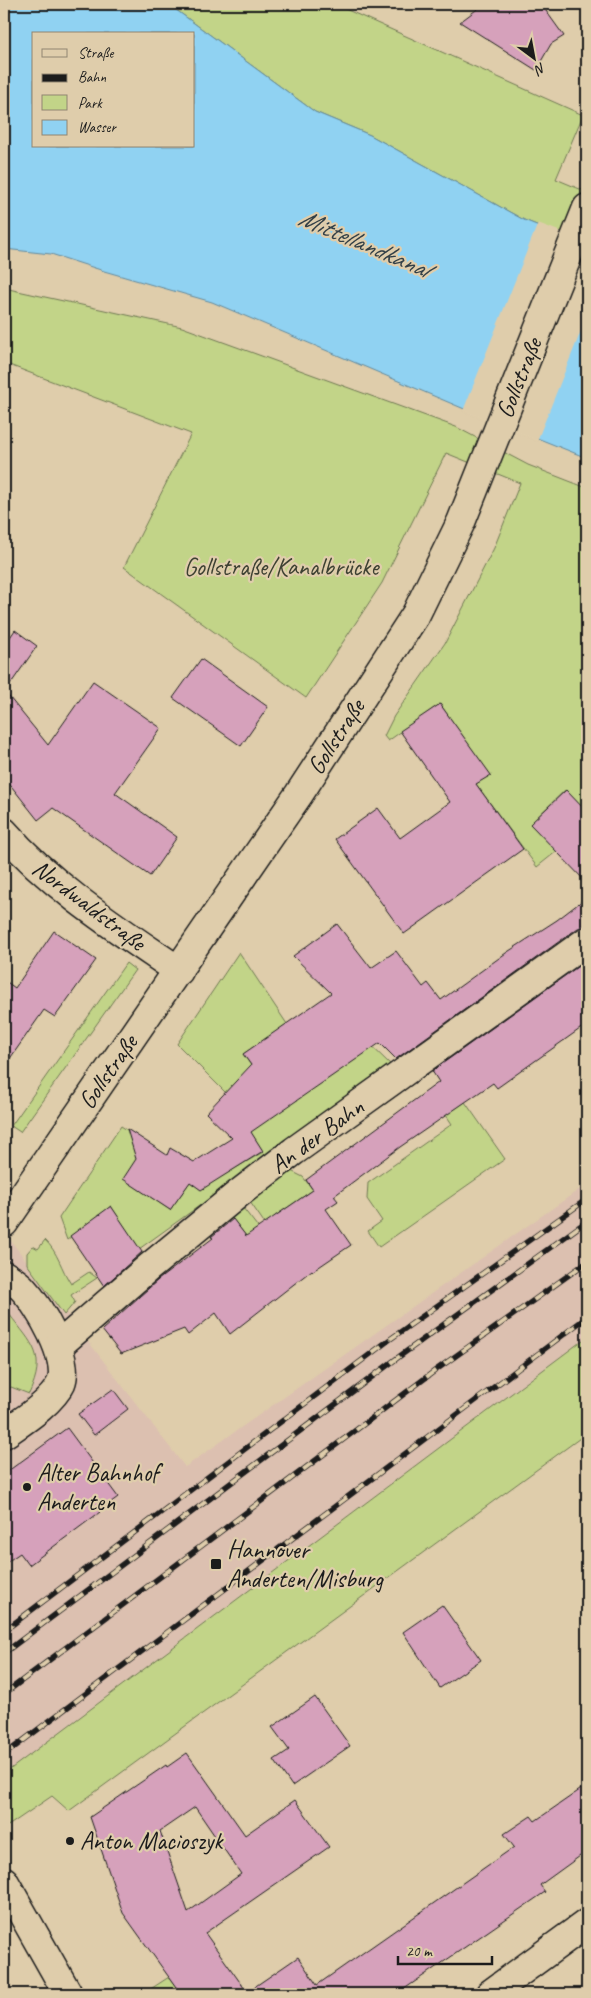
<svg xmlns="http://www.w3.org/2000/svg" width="591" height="1998" font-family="Caveat,sans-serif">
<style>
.built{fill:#dcc0b0}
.green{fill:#c2d488;stroke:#6f7852}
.water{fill:#90d2f2;stroke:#62899c;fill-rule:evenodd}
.pier{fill:#dfcdab}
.building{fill:#d6a1bb;stroke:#1c1c1c;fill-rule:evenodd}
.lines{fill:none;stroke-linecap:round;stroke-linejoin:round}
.street-casing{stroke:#1c1c1c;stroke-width:31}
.secondary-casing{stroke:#1c1c1c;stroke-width:31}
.street{stroke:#dfcdab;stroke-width:28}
.secondary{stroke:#dfcdab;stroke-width:28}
.rail-casing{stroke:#1c1c1c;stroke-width:5.5}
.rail{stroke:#dfcdab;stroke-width:4;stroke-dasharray:11;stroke-linecap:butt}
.poi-dot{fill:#1c1c1c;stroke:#dfcdab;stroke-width:2}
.labels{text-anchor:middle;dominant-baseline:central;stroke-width:4.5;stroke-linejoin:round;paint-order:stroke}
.street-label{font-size:25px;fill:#1c1c1c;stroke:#dfcdab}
.park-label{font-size:25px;fill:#3d4132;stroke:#dfcdab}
.poi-label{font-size:25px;fill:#1c1c1c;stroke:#dfcdab;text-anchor:start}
.water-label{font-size:26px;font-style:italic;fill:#334047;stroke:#dfcdab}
</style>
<rect width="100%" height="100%" fill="#dfcdab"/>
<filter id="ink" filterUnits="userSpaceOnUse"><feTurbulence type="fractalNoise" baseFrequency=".02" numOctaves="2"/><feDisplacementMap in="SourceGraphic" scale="10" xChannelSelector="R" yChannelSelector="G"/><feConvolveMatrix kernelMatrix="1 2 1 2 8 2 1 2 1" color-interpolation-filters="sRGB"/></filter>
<g filter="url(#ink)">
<polygon class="built" points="587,1184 587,1337 4,1774 4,1232 185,1467"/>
<g class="green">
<polygon points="168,4 334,4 583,115 556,179 587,192 587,245 524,220 370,135 315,112"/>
<polygon points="4,288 182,327 456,427 528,465 587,488 587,812 565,790 530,824 557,851 537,867 476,784 490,775 440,704 388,741 384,736 394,716 445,643 494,548 520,483 446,453 382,583 306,698 124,567 191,434 4,363"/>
<polygon points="239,952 287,1024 243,1054 282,1110 352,1027 393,1067 139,1249 111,1206 67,1240 59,1218 121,1126 147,1143 124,1179 170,1210 190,1182 200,1189 263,1152 226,1093 177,1044"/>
<polygon points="126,963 135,970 20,1132 11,1126"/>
<polygon points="465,1102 505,1159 379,1247 368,1231 382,1221 367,1199 368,1183 452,1124 446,1115"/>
<polygon points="289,1170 303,1177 313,1190 275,1216 291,1240 281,1247 250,1202"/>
<polygon points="243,1208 299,1280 287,1289 232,1218"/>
<path d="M45,1240C58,1252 61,1269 71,1284L89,1272L97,1278L71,1295L75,1302L64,1315L27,1264V1253L33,1246L38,1249Z"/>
<path d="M4,1309L9,1314C33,1345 47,1355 29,1394L11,1387L4,1393Z"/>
<polygon points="587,1337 587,1433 69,1811 52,1796 8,1826 4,1819 4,1774"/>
<polygon points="169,1977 181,1994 143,1994"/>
</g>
<path class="water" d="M4,4H168L315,112L370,135L524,220L587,245V458L462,408L212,302L104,271L51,254L4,249ZM34,34H194V146H34Z"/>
<polygon class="pier" points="538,223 587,242 587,316 537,441 463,411"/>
<g class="building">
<polygon points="484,4 541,4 564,36 551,44 536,70 460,22"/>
<polygon points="15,630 37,646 5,692 48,745 93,681 161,728 115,793 177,837 150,876 53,808 38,820 4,777 4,646"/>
<polygon points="201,659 268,707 241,746 173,698"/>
<polygon points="440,704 491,775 476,784 523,849 404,934 335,839 378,808 400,838 450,802 400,731"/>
<polygon points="566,790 587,812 587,883 530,824"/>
<polygon points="587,897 587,926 578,928 396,1059 380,1043 251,1132 263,1151 201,1190 190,1182 170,1210 123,1179 136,1159 127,1129 167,1155 170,1148 194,1162 232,1138 206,1113 251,1065 243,1054 331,993 293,956 337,924 371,968 396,951 423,987 428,983 441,1000 506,953 557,920"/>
<polygon points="54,931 96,960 55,1017 44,1010 4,1067 4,980 15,988"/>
<polygon points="587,960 587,1024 497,1088 493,1083 400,1147 334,1196 338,1201 326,1209 351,1245 313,1271 312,1270 230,1334 216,1313 188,1335 184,1329 121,1354 102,1330 158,1280 213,1238 211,1237 233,1219 246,1236 313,1190 306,1180 439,1082 432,1071"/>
<polygon points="111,1206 142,1252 104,1286 70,1236"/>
<polygon points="113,1389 128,1409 94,1435 78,1414"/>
<polygon points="67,1428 118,1497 99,1511 100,1512 29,1565 20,1553 4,1564 4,1474"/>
<polygon points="442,1605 481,1660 440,1688 403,1632"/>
<polygon points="315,1697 350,1746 292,1786 274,1760 289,1750 272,1727"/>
<path d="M187,1753L245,1835L295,1800L329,1847L205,1933L247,1992L298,1957L317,1985L514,1847L504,1834L531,1816L535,1821L587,1785V1851L540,1885L545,1892L397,1994H181L123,1913L90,1817L166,1765L167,1767ZM195,1807L241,1874L188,1912L160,1831Z"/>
</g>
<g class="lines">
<defs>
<g id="street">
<path d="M4,832C53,888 118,929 179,971"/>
<polyline points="4,1223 299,794 416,614 461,522 587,208"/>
<path d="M4,1275C10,1279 18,1283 23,1289C39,1306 71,1359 61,1383C52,1403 21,1422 4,1434"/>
<polyline points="58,1346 148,1268 238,1194 294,1151 587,941"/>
<polyline points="490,1994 587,1923"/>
</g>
<polyline id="secondary" points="4,1881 68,1994"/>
</defs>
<use href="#street" class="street-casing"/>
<use href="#secondary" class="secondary-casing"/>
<use href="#street" class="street"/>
<use href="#secondary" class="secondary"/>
<defs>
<g id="rail">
<polyline points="4,1631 389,1340 587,1199"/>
<polyline points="4,1653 400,1356 587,1221"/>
<polyline points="4,1694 436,1370 587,1262"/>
<polyline points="4,1755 587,1317"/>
</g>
</defs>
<use href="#rail" class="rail-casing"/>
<use href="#rail" class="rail"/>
</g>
</g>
<g class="poi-dot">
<circle cx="27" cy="1487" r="5"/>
<rect x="210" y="1558" width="12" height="12" rx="2.5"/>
<circle cx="70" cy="1841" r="5"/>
</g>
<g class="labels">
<g class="street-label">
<text transform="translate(519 378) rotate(-68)">Gollstraße</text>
<text transform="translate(336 737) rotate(-57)">Gollstraße</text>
<text transform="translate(89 905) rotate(37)">Nordwaldstraße</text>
<text transform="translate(108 1072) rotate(-55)">Gollstraße</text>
<text transform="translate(317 1136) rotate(-36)">An der Bahn</text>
</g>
<g class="park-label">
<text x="281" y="567">Gollstraße/Kanalbrücke</text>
</g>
<g class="poi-label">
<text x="37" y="1473">Alter Bahnhof<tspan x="37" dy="29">Anderten</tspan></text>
<text x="227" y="1550">Hannover<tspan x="227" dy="29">Anderten/Misburg</tspan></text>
<text x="80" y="1841">Anton Macioszyk</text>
</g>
<g class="water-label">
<text transform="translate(364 243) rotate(23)">Mittellandkanal</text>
</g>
</g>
<rect width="591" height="1998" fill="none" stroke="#dfcdab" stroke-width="20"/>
<rect x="10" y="10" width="571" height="1978" fill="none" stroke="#1c1c1c" stroke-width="2" filter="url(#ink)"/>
<rect x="32" y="32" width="162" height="115" fill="#dfcdab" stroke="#918672"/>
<rect x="42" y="49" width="25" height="8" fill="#dfcdab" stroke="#918672"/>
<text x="78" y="58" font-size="15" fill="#1c1c1c">Straße</text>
<rect x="42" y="74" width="25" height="8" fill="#1c1c1c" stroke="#918672"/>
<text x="78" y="82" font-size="15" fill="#1c1c1c">Bahn</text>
<rect x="42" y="95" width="25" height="15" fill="#c2d488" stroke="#918672"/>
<text x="78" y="108" font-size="15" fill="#1c1c1c">Park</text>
<rect x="42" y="120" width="25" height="15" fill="#90d2f2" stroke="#918672"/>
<text x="78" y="132" font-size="15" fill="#1c1c1c">Wasser</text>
<g transform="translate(534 58) rotate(148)" stroke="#dfcdab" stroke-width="4" paint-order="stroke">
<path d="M0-4L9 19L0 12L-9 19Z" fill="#1c1c1c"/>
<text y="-8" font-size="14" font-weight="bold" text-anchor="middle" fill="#1c1c1c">N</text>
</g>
<path d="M398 1956v8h94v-8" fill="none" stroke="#1c1c1c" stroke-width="2.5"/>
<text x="406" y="1956" font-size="15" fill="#1c1c1c" stroke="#dfcdab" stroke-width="4" paint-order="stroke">20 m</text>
</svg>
